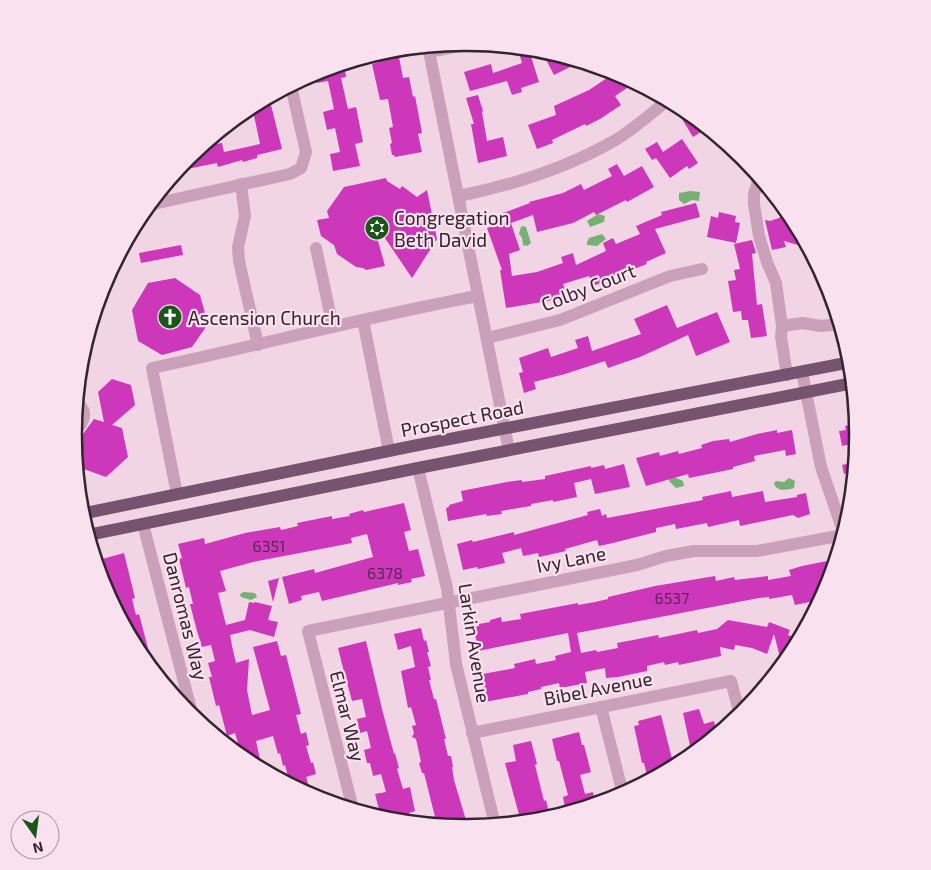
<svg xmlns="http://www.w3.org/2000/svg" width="931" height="870" font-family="'Exo 2',sans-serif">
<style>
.water{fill:#76b072}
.building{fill:#cd37b9}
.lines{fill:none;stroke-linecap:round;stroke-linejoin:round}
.minor{stroke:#caa0bb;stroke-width:12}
.major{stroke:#76546f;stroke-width:12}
.labels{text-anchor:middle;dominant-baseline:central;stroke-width:4.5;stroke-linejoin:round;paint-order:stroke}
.number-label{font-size:16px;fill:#5a2952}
.poi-label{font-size:19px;fill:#332430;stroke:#fae1ef;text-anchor:start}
.street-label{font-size:19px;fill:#332430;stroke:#fae1ef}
.rim{fill:none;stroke:#332430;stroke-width:2.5}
</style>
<rect width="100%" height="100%" fill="#f2d5e5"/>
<g class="water">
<polygon points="690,191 700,192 699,201 692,200 684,204 679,200 679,193"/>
<polygon points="598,214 605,216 604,222 590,227 587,221"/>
<polygon points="523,226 526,227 531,243 527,246 523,245 522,238 519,234 521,227"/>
<polygon points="602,234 606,239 597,246 587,245 587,242 589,238"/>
<polygon points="674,477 683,481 684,486 676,488 669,481 670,478"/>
<path d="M789,478L795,481L794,488C787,490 776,492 774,483L776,481L784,482Z"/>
<polygon points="244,592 255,593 257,597 251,600 241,597 240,594"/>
</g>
<g class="building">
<polygon points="394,49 395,52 398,52 403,78 409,77 413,97 415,96 422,133 418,134 422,152 395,157 394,155 392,155 390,144 392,143 389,128 393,127 388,99 380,100 372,64 379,62 378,53"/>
<polygon points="529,50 539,82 521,88 522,92 512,95 507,81 470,91 464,72 491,64 493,73 522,63 519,53"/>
<polygon points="541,50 565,57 570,67 554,75"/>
<polygon points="344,64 346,77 341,78 348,109 356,107 363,142 355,144 360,166 333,171 330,154 340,152 335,128 327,130 323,112 334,109 328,81 317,83 314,73"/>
<polygon points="605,69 624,77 630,86 615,96 621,105 600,119 586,126 585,124 552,140 553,143 537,149 528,125 556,115 554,106 589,90 610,76"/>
<polygon points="478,95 483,111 482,112 487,141 503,137 507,156 478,163 471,124 474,124 466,98"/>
<polygon points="269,97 282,149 257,155 257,158 243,162 242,160 218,167 217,163 177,171 188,157 202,146 222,143 224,152 260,144 252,106"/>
<polygon points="691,114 707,128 693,137 682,119"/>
<polygon points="682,139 698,163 689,169 687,166 670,178 656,158 652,160 645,149 657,142 663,152"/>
<polygon points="617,164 624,176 642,166 654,187 627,202 626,200 596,215 594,212 573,223 537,232 533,215 511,223 520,250 509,254 512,276 537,272 563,263 561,257 573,253 576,265 606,251 603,243 613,238 616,244 640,234 636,226 662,215 661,212 696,203 700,217 655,229 666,253 646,262 647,264 634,269 633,266 616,274 617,276 593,286 589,276 563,284 567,295 548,301 506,308 500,270 502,270 487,228 506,222 503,213 530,203 529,202 563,193 581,184 584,190 612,176 608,169"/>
<polygon points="386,178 387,181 400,189 402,186 417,197 427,190 437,239 412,278 372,219 385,266 366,270 363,268 356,267 337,254 334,245 321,236 317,220 329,218 327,211 344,187"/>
<polygon points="787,211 804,240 798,245 784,241 786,247 772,250 765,220 770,221 779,218"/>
<polygon points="719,212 736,216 735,222 740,223 736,243 707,237 711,216 718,218"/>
<polygon points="752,240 756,253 752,254 757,305 762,304 767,336 751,338 748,320 742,320 741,311 733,312 728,281 736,280 734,270 740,269 734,244"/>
<polygon points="181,245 183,255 141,263 139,253"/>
<polygon points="175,278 200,295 208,324 192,347 162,355 138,341 132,310 148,283"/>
<polygon points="667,305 677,328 717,312 730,342 696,356 688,335 640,357 608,368 605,361 565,374 534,382 536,389 524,393 519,373 523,372 519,358 548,348 551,357 578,348 575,340 588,336 592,351 641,334 634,319"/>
<polygon points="112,379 131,385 135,405 112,425 122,428 128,457 106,477 78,467 74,440 83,434 94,419 104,422 98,392"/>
<polygon points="857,424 857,443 842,446 839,431 846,430 845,426"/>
<polygon points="777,430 777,433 792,430 796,454 786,456 785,450 754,456 755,461 733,467 733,469 689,478 688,474 646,486 636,458 659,452 660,456 678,451 679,454 702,448 701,445 713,441 729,439 730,442 757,434"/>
<polygon points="851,463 853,472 844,474 842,465"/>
<polygon points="624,464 630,487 595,494 591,479 574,483 577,497 553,502 553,500 531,504 531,506 501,511 502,514 487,516 486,514 448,521 446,508 449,507 449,505 463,501 461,491 507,482 522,480 522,482 545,479 545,476 591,466 591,468 604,465 605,469"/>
<polygon points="731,491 732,497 763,491 765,502 797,497 797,495 806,493 810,514 798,518 793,515 740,526 739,520 708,527 707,523 676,529 675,524 656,528 656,532 613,543 599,546 597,540 565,549 566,551 539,557 538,553 523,556 521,548 502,553 505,563 478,569 477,567 463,570 457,544 472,540 473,542 514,532 514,535 588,515 587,512 600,509 602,516 606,514 607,518 703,500 702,497"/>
<polygon points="404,503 411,530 404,532 409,551 418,549 425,576 411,579 412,582 398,585 398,583 322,601 319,592 301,596 302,600 289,604 282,577 314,569 315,573 373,557 367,534 351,538 352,543 253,562 220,571 226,591 218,593 226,625 245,620 249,602 254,603 255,602 272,606 268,620 278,622 274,637 250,630 230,635 232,646 236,663 249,659 247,690 252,715 270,710 253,647 277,641 281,656 286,655 301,714 296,715 301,734 306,732 309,745 306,746 311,763 313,762 316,774 306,777 312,796 290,784 285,765 283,766 280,753 278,754 273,736 256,741 262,769 247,761 235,751 240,750 235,733 227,736 219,705 216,706 209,677 212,677 208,663 215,661 211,645 202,647 197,631 190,604 193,604 189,587 186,588 179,559 182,558 178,544 204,538 205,544 245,533 280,527 281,530 298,526 297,523 332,516 332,519 350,516 349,514 363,510 364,512"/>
<polygon points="124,553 135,598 132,599 136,615 139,614 154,671 139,653 103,585 95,561"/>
<polygon points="827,561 831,577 828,585 816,608 814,601 795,605 792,595 769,599 769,597 759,598 577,633 581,653 596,650 597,652 618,648 617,643 633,640 658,635 659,638 697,630 698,633 717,629 728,620 767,627 769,622 790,630 788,635 796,638 788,657 782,665 774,634 767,654 752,648 735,645 734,650 720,647 721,656 679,665 678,662 665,665 664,662 647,666 647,671 618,677 606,678 605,668 585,672 587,683 560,688 559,683 541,687 541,689 528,692 528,694 485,702 482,686 479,686 477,675 515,668 514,664 535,659 536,664 556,660 555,656 571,652 568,633 478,651 474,627 479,626 479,624 490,622 490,620 501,617 502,622 521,619 520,614 578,603 578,605 595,602 608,599 608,597 655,586 715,576 716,581 734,577 735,580 768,576 768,580 791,576 789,570 802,566"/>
<polygon points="279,578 273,602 268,581"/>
<polygon points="421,628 424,641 426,640 429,652 427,652 431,666 428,667 431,680 429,680 434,699 436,699 446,739 444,739 448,756 451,756 453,767 452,767 454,780 468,827 437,825 424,773 422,773 419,763 421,762 416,739 412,737 414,733 412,726 416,725 411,707 408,708 401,671 415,667 411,646 398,650 394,634"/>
<polygon points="366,641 382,709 394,754 395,753 399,768 397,769 403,789 410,787 412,797 415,811 409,813 411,822 381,817 375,794 386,792 381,774 373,776 370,763 367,763 364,750 371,748 367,731 360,733 357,719 366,717 362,699 352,701 342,664 338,648"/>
<polygon points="699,709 704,724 714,721 717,734 692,755 683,713"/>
<polygon points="661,715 674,767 648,780 644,763 642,763 634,726 639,725 638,721"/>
<polygon points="579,732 582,745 584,745 591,772 580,775 585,794 593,792 595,804 566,813 563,797 568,795 559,761 557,761 552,739"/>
<polygon points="531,741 537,764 535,765 544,801 546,800 550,817 521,822 505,763 516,761 513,745"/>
</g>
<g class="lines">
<g class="minor">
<polyline points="428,46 509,450"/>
<polyline points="429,52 473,43"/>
<polyline points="758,175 757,185 754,194 754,204 759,236 767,262 776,283 782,326 781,337 787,375"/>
<polyline points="241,184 245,216 238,247 239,261 258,345"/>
<path d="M459,196C513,185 564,169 612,142C632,131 650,114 668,100"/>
<polyline points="149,205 290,174 301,168 306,152 291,86"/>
<polyline points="316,248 333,327"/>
<polyline points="363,320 389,451"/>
<polyline points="782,326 803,323 821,326 840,324"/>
<polyline points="487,338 560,320 670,276 702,269"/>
<polyline points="802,372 821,467 844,534"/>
<path d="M73,432C85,424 89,411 76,402"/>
<polyline points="418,468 447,588 456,664 495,825"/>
<path d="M177,494L152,368C261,345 369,316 478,296"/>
<polyline points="143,524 193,717"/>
<polyline points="601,707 623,794"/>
<polyline points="472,733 731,681 740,715"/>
<polyline points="353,809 308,631 637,565 666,556 694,551 757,551 843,535"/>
</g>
<g class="major">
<polyline points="81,514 413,446 851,362"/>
<polyline points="88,535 418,468 853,383"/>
</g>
</g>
<defs>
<symbol id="synagogue-disc" viewBox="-11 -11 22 22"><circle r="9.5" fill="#1a5618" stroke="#fae1ef"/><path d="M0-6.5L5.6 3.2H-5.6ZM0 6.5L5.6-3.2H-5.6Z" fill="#fff"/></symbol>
<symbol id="church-disc" viewBox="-11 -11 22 22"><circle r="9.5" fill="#1a5618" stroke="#fae1ef"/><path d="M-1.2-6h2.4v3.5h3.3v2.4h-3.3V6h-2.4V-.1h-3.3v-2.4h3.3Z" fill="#fff"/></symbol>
</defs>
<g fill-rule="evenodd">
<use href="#synagogue-disc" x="363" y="214" width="28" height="28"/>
<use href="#church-disc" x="156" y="303" width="28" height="28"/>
</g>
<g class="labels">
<g class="number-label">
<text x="269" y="545">6351</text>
<text x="385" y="572">6378</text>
<text x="672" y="597">6537</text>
</g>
<g class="poi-label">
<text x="394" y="217">Congregation<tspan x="394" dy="22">Beth David</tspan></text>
<text x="188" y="317">Ascension Church</text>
</g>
<g class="street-label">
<text transform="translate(588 287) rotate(-21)">Colby Court</text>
<text transform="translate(462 418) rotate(-11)">Prospect Road</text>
<text transform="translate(571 559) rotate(-11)">Ivy Lane</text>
<text transform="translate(186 616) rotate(76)">Danromas Way</text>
<text transform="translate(475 643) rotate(81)">Larkin Avenue</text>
<text transform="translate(598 688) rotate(-11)">Bibel Avenue</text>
<text transform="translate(348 716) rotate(76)">Elmar Way</text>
</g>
</g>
<path d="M0 0H931V870H0ZM465 51H466A383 383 0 0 1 849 434V436A383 383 0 0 1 466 819H465A383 383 0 0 1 82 436V434A383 383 0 0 1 465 51Z" fill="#fae1ef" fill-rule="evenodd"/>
<path class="rim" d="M465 51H466A383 383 0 0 1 849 434V436A383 383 0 0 1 466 819H465A383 383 0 0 1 82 436V434A383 383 0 0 1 465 51Z"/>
<g transform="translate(35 835) rotate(166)"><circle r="24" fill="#fae1ef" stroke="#aa95a3"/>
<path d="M0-4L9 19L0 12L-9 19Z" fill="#1a5618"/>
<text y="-8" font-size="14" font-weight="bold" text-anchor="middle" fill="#332430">N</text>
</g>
</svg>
